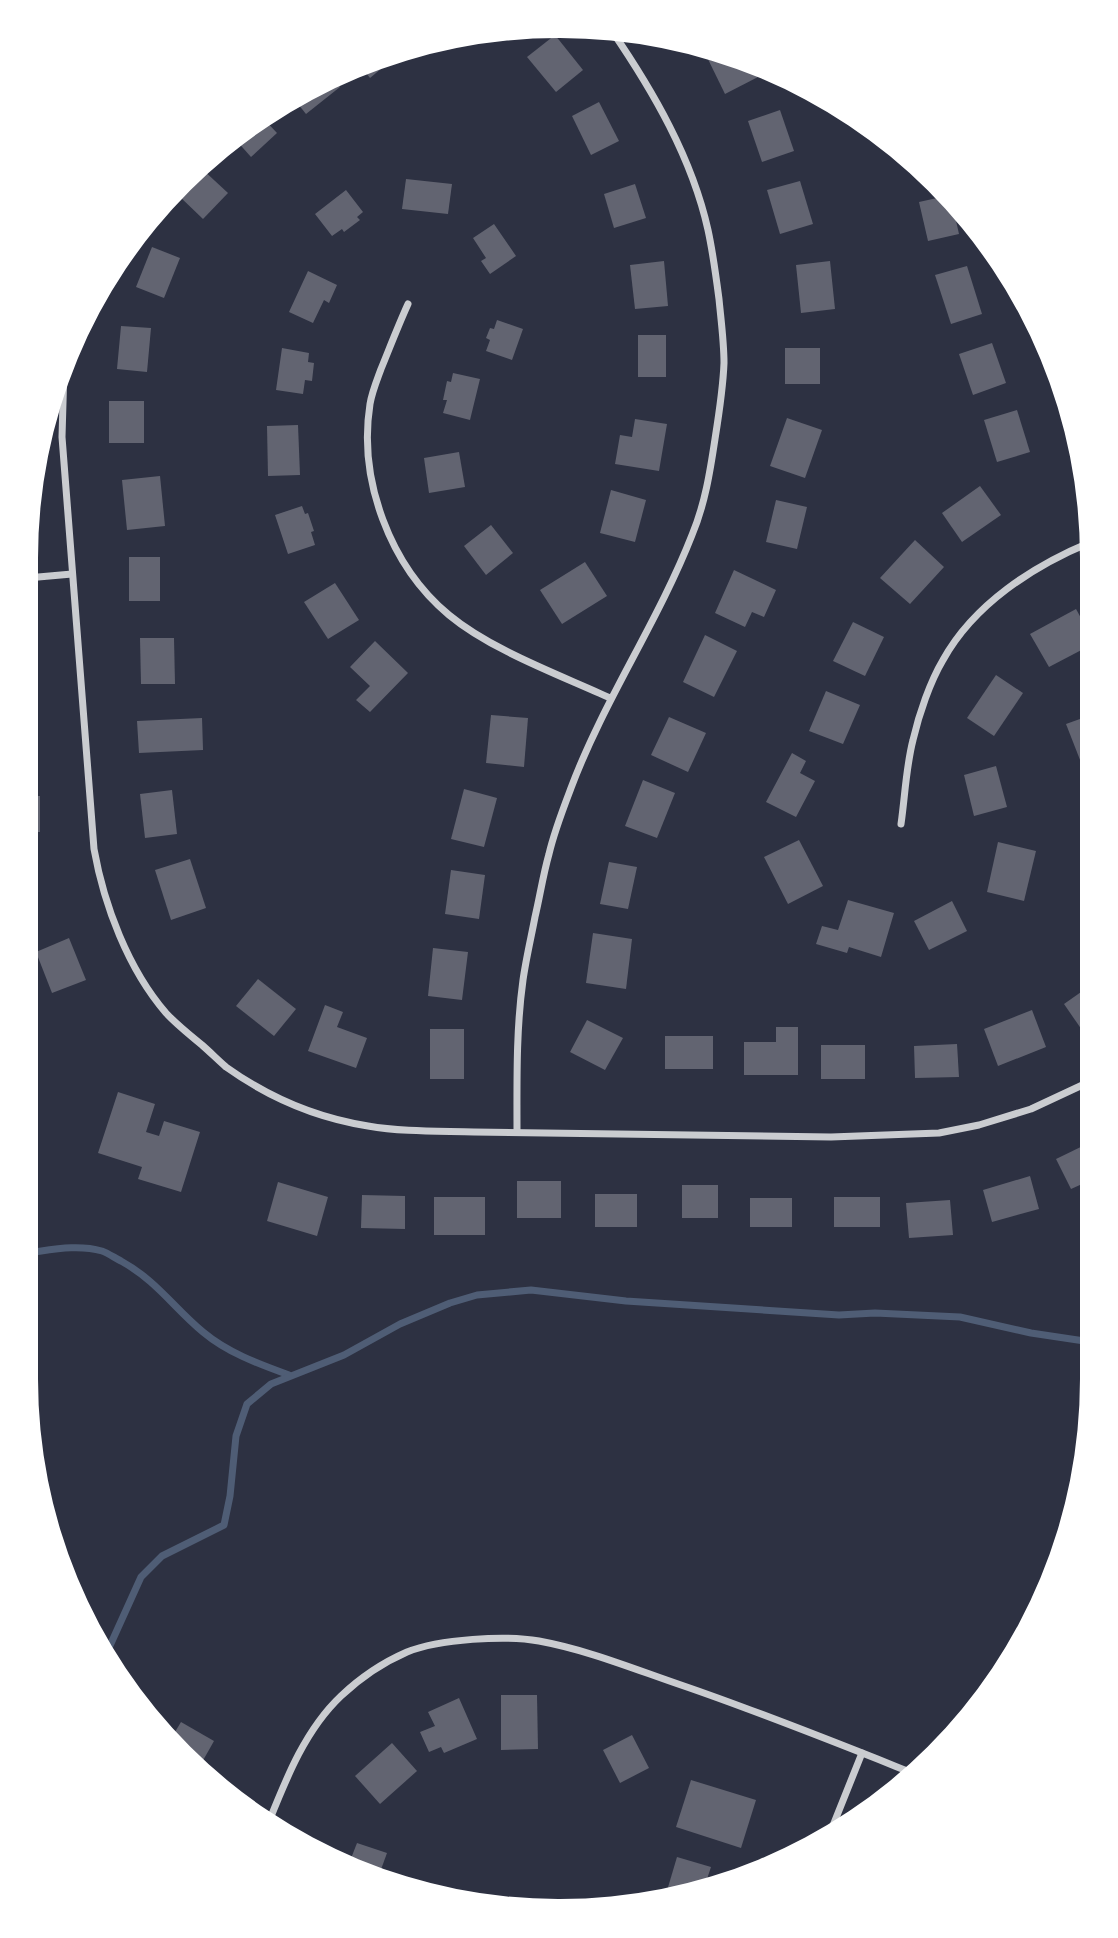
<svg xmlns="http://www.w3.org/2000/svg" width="1118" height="1938" font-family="'Varela Round',sans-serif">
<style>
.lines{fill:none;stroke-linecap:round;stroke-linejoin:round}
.stream{stroke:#4f5d75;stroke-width:7}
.building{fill:#626471}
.minor{stroke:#caccd0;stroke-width:7}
</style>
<rect width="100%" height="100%" fill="#2d3142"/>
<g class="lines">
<g class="stream">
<path d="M26,1253C51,1250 77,1244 102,1251C108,1253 115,1258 121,1261C157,1281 173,1307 203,1332C228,1353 259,1364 289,1375"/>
<polyline points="108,1650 141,1577 162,1556 224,1525 230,1496 236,1436 247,1404 271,1384 344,1355 400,1324 450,1303 477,1295 531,1290 626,1301 839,1315 875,1313 960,1317 1031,1333 1091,1342"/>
</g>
</g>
<g class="building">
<polygon points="555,35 583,70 556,92 527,57"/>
<polygon points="703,49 750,63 758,77 725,94"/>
<polygon points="400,53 370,78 360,65"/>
<polygon points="333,78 340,87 306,114 294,99"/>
<polygon points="599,102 619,141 591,155 572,116"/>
<polygon points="780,110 794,151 762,162 748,121"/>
<polygon points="262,117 277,133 251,157 235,139"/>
<polygon points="201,168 228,193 203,219 177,194"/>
<polygon points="406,179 452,184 448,214 402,209"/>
<polygon points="800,181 813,224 780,234 767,190"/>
<polygon points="635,184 646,218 614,228 604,194"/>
<polygon points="346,190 363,212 357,217 360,220 344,232 342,229 332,236 315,214"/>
<polygon points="946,196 952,203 959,234 928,241 919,202"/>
<polygon points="494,224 516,256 490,274 481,261 486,258 473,238"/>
<polygon points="152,247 180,258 164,298 136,287"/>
<polygon points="664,261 668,306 635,309 630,265"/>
<polygon points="830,261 835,309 801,313 796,265"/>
<polygon points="967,266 982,314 951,324 935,275"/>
<polygon points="308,271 337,285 329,303 324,300 313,323 289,312"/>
<polygon points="497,320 523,329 512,360 486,351 490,340 486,338 490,328 494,329"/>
<polygon points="121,326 151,328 147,372 117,369"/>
<rect x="638" y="335" width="28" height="42"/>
<polygon points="992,343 1006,383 973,395 959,354"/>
<polygon points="282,348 309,353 308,362 314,363 312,381 305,380 303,394 276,390"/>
<rect x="785" y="348" width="35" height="36"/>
<polygon points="453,373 480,379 470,420 443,413 447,400 443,400 447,381 451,382"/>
<rect x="109" y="401" width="35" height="42"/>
<polygon points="1017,410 1030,452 997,462 984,420"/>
<polygon points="787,418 822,430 805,478 770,466"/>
<polygon points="635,419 667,424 659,471 615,464 620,435 632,437"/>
<polygon points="298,425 300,475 268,476 267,426"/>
<polygon points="459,452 465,487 429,493 424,458"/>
<polygon points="160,476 165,526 127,530 122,480"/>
<polygon points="980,486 1001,515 962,542 942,513"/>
<polygon points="611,490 646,500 635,542 600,533"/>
<polygon points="776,500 807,507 797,549 766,542"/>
<polygon points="302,506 305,514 308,513 314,531 311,532 315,545 288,554 275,515"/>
<polygon points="491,525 513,553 486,575 464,546"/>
<polygon points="915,540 944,567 910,604 880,578"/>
<rect x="129" y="557" width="31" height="44"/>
<polygon points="585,562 607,596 562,624 540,590"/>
<polygon points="734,570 776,590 764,617 752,612 745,627 715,613"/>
<polygon points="335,583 359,620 328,639 304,602"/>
<polygon points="1076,609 1091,636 1091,645 1049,667 1030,634"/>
<polygon points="853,622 884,637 865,676 833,661"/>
<polygon points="705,635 737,651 714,697 683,682"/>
<polygon points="140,638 174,638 175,684 141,684"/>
<polygon points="375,641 408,673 370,712 356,700 370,686 350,667"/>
<polygon points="996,675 1023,693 994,736 967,718"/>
<polygon points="826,691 860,705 843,744 809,731"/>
<polygon points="491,715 528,718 524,767 486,763"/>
<polygon points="1091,715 1091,761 1082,765 1066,724"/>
<polygon points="669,717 706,733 688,772 651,755"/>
<polygon points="202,718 203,750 139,753 137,721"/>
<polygon points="792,753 806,761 800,773 815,781 796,817 766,802"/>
<polygon points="996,766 1007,807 974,816 964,775"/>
<polygon points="643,780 675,793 657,838 625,826"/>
<polygon points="464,789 497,798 484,847 451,839"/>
<polygon points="172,790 177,834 145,838 140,794"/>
<rect x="27" y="796" width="13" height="36"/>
<polygon points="799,840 823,886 788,904 764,857"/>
<polygon points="998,842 1036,851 1024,901 987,892"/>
<polygon points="190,859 206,908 171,920 155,870"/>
<polygon points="609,862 637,867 628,909 600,904"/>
<polygon points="451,870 485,875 479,919 445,914"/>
<polygon points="31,883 34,917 27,918 27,884"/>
<polygon points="848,900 894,913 881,957 849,947 847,953 816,944 822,926 838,930"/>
<polygon points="952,901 967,931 929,950 914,921"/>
<polygon points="593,933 632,939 626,989 586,983"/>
<polygon points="69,938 86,980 52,993 36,952"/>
<polygon points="433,948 468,952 462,1000 428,996"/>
<polygon points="258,979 296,1009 274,1036 236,1006"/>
<polygon points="1091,985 1091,1028 1084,1033 1064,1004"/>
<polygon points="325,1005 343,1012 337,1027 367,1038 356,1068 308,1051"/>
<polygon points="1032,1010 1046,1047 998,1066 984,1029"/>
<polygon points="587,1020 623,1038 605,1070 570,1052"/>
<polygon points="776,1027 798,1027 798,1075 744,1075 744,1042 776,1042"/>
<rect x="430" y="1029" width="34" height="50"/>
<rect x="665" y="1036" width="48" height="33"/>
<polygon points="957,1044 959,1077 915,1078 914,1046"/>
<rect x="821" y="1045" width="44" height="34"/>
<polygon points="118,1092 155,1104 146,1132 159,1136 164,1121 200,1132 181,1192 138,1179 142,1167 98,1153"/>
<polygon points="1091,1142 1091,1180 1071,1189 1056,1159"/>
<polygon points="1030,1176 1039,1209 992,1222 983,1190"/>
<rect x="517" y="1181" width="44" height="37"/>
<polygon points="278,1182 328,1197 317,1236 267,1221"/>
<rect x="682" y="1185" width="36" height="33"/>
<rect x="595" y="1194" width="42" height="33"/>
<polygon points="362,1195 405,1196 405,1229 361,1228"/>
<rect x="434" y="1197" width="51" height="38"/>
<rect x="834" y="1197" width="46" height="30"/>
<rect x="750" y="1198" width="42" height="29"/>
<polygon points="950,1200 953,1235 909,1238 906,1203"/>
<polygon points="501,1695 537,1695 538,1749 501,1750"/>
<polygon points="459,1698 477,1739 444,1753 441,1747 429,1752 420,1732 435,1726 428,1712"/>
<polygon points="181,1722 214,1741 201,1764 172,1737"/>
<polygon points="632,1735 649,1768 620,1783 603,1750"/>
<polygon points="392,1743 417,1771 380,1804 355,1776"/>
<polygon points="691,1780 756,1800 741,1848 676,1827"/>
<polygon points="357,1843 387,1853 379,1875 350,1861"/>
<polygon points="677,1857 711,1867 705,1885 666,1894"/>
</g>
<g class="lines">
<g class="minor">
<path d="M408,304C398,326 390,347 381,369C377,380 372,392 370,404C358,480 390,566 449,615C491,650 560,675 610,698"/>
<path d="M64,368L62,437L94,849C104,905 128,969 166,1013C177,1025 190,1035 202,1045C210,1052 218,1060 226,1067C268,1097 317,1118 368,1126C402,1132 439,1131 474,1132L831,1137L939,1133L979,1125L1031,1109L1091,1081"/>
<polyline points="27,578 72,574"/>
<path d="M901,824C905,796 906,767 913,740C919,714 930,682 943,660C974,604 1033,566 1091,542"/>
<path d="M517,1132C517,1081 516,1030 523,980C526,959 531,938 535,917C540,896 543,875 549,854C554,832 563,809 571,788C604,700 658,622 692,535C705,504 710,472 715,439C719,414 723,389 724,363C724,342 721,320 719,299C716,276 713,253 708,230C692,158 653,91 612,31"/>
<path d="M268,1824C286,1779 305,1730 341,1696C360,1678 384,1662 407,1652C439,1639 506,1635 539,1641C588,1650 634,1669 681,1685C760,1712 837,1743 915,1774"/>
<polyline points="832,1828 862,1753"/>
</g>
</g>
<path d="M0 0H1118V1938H0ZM558 38H560A520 520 0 0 1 1080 558V1379A520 520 0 0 1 560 1899H558A520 520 0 0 1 38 1379V558A520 520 0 0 1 558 38Z" fill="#fff" fill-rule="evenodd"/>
</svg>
